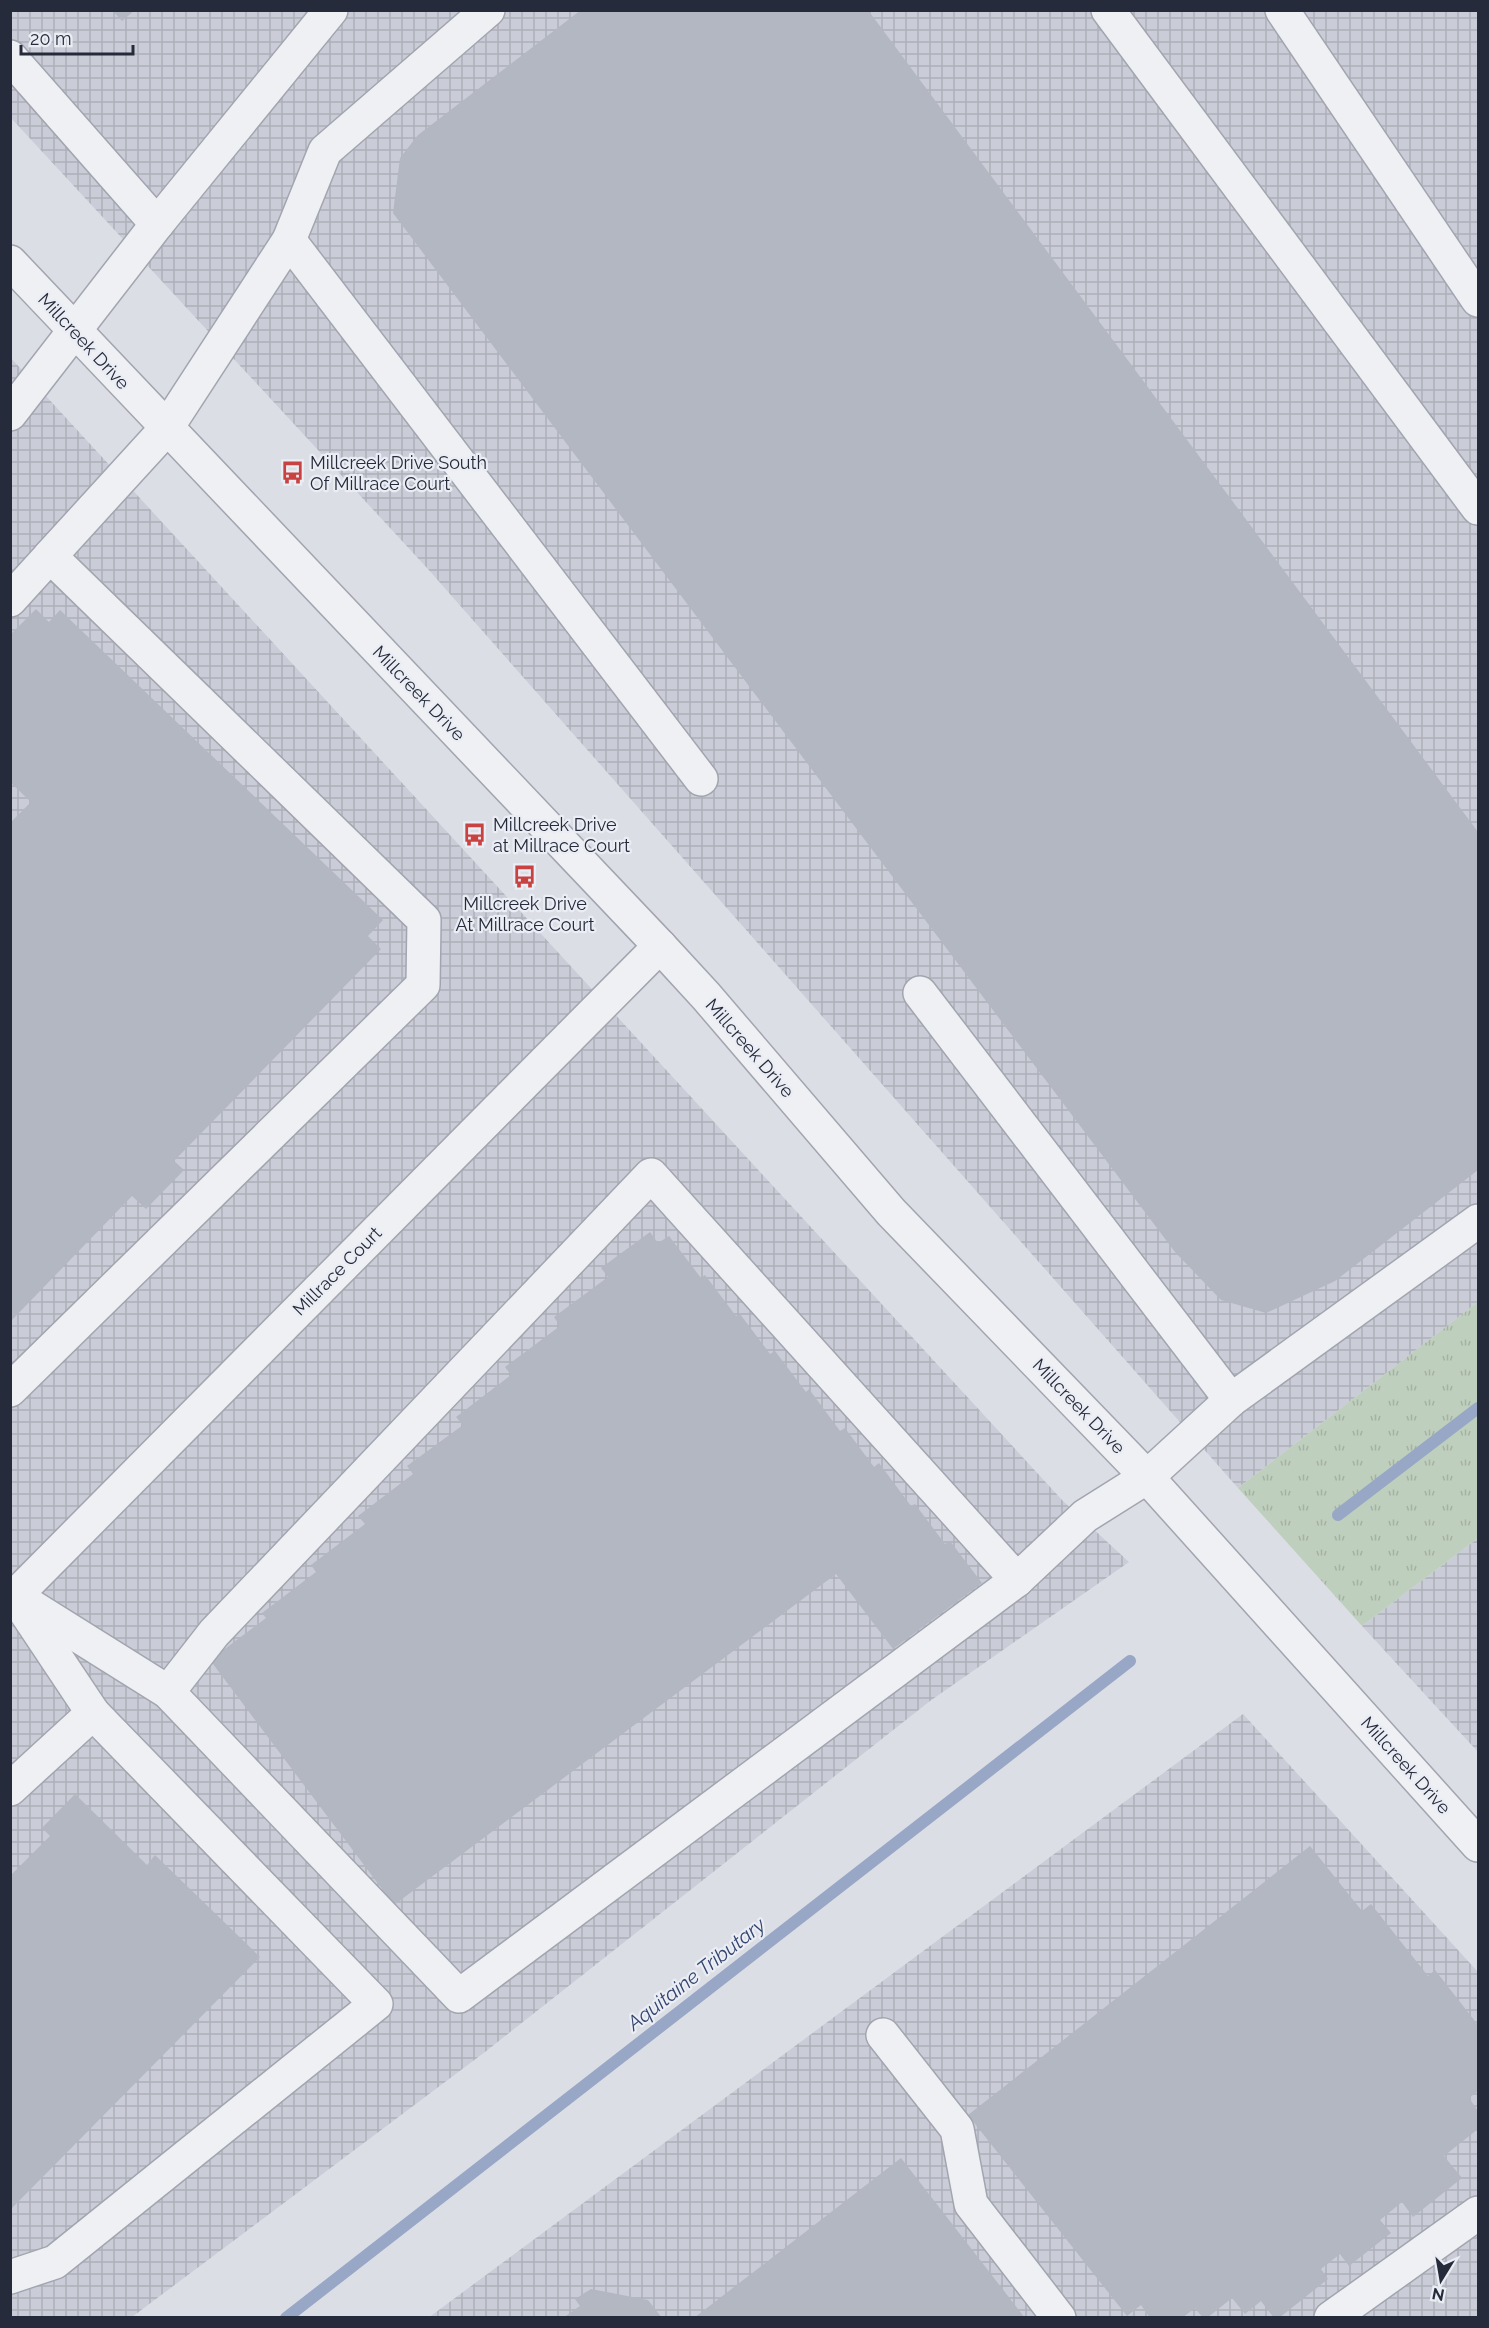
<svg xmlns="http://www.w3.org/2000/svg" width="1489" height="2328" font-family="Raleway,sans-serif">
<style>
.industrial{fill:url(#industrial-grid)}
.grass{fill:url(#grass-tufts)}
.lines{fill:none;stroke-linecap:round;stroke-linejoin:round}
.stream{stroke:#97a7c5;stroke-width:12}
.building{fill:#b3b7c2}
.minor-casing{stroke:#a2a5af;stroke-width:36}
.minor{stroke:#eef0f4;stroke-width:33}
.labels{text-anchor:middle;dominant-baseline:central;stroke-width:4.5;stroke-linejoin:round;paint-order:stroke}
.street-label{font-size:18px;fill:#262b3b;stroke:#ebedf4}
.poi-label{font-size:18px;fill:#262b3b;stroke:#ebedf4;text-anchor:start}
.water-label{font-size:20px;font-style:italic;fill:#32446e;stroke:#ebedf4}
</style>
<defs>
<pattern id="industrial-grid" width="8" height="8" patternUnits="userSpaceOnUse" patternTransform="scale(1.5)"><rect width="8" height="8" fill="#cacdd7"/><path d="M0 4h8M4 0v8" fill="none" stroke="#adb0b9"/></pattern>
<pattern id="grass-tufts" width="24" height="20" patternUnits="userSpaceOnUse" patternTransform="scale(1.5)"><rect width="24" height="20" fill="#bfcfbd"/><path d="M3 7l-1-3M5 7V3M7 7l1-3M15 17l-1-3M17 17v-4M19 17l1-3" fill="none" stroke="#a4b2a3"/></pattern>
</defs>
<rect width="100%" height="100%" fill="#dcdee6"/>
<g class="industrial">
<polygon points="11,11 1478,11 1478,1302 1238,1488 427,568 11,118"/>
<polygon points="10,357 1063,1501 1129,1562 930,1701 485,2052 132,2317 11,2317"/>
<polygon points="1478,1538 1478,1752 1362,1626"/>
<polygon points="1243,1714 1478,1972 1478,2317 428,2318"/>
</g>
<polygon class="grass" points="1478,1302 1478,1538 1362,1626 1238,1488"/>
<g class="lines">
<g class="stream">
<polyline points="1338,1515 1478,1408"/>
<polyline points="286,2318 1130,1661"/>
</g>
</g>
<g class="building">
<polygon points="112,10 135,10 122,21"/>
<polygon points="581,10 868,10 1478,832 1478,1170 1335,1281 1266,1313 1221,1300 1175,1252 393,213 400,158 418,135"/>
<polygon points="36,609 49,622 60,610 383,920 368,936 381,949 174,1161 184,1170 146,1209 132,1196 10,1322 10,823 31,802 10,782 10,635"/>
<polygon points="650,1232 658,1243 669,1236 701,1278 705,1275 736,1316 740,1314 770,1354 775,1351 806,1392 809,1389 840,1431 845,1428 874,1467 879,1463 911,1506 915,1504 945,1544 950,1541 982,1583 893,1649 836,1574 394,1905 210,1660 266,1618 262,1613 316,1572 311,1565 365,1524 358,1516 413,1474 407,1466 463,1425 456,1417 511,1375 505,1367 560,1326 554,1317 608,1277 601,1268"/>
<polygon points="75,1794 147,1865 155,1855 260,1957 10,2210 10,1876 50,1836 42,1828"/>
<polygon points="1310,1846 1362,1911 1371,1904 1428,1976 1435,1970 1478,2025 1478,2091 1469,2098 1478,2111 1478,2129 1444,2156 1462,2178 1413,2217 1402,2202 1380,2220 1391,2233 1349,2266 1340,2254 1321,2269 1328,2279 1279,2318 1274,2318 1261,2301 1245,2314 1232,2298 1207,2318 1203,2318 1195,2308 1182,2318 1150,2318 1141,2305 1127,2316 968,2115"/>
<polygon points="901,2158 1025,2318 694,2318"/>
<polygon points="591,2289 648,2300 662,2318 563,2318 580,2306 575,2299"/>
</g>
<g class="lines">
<defs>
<g id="minor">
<polyline points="1108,10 1478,508"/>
<polyline points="1282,10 1478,300"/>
<polyline points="10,57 157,224"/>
<polyline points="289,240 701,779"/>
<polyline points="10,262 660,946 706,996 891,1212 1147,1477 1478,1845"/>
<polyline points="10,414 157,224 331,10"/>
<polyline points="50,556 166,429 289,240 325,151 488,10"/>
<polyline points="10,600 50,556 424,920 423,985 10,1390"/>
<polyline points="920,993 1231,1400"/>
<polyline points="10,1593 168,1692 459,1996 1017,1580 1085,1516 1147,1477 1231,1400 1478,1221"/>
<polyline points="15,1596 660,946"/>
<polyline points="168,1692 214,1633 651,1175 1017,1580"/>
<polyline points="10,1789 93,1713"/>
<polyline points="883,2035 957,2129 971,2204 1059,2318"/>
<polyline points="10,2277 55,2262 376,2004 93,1713 21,1605"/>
<polyline points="1331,2318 1478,2213"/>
</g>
</defs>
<use href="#minor" class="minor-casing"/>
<use href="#minor" class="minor"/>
</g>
<defs>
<symbol id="bus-bare" viewBox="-9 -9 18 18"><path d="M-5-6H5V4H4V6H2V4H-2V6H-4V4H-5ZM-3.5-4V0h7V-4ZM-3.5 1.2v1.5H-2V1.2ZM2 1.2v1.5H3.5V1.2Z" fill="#c94242" stroke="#ebedf4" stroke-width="2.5" paint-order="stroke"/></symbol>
</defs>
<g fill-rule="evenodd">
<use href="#bus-bare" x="276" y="456" width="33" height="33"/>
<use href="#bus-bare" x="458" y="818" width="33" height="33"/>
<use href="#bus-bare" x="508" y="860" width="33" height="33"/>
</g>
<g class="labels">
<g class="street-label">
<text transform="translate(84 341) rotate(47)">Millcreek Drive</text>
<text transform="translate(419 693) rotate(46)">Millcreek Drive</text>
<text transform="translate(750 1048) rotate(49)">Millcreek Drive</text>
<text transform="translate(337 1271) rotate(-45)">Millrace Court</text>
<text transform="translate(1079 1406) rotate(46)">Millcreek Drive</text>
<text transform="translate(1406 1765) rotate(48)">Millcreek Drive</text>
</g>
<g class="poi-label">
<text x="310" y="462">Millcreek Drive South<tspan x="310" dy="21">Of Millrace Court</tspan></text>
<text x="493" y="824">Millcreek Drive<tspan x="493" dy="21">at Millrace Court</tspan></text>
<text x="525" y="903" text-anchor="middle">Millcreek Drive<tspan x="525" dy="21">At Millrace Court</tspan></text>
</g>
<g class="water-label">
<text transform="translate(696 1974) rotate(-38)">Aquitaine Tributary</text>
</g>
</g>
<rect width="1489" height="2328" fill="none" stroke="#262b3b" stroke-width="24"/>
<g transform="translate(1441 2280) rotate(191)" stroke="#ebedf4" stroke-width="4.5" paint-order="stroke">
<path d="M0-4.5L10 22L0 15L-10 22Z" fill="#262b3b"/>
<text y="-9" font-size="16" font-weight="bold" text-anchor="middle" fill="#262b3b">N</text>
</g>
<path d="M21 45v9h112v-9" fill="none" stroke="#262b3b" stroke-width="3"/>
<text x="30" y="45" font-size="18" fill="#262b3b" stroke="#ebedf4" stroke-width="4.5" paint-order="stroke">20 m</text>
</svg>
